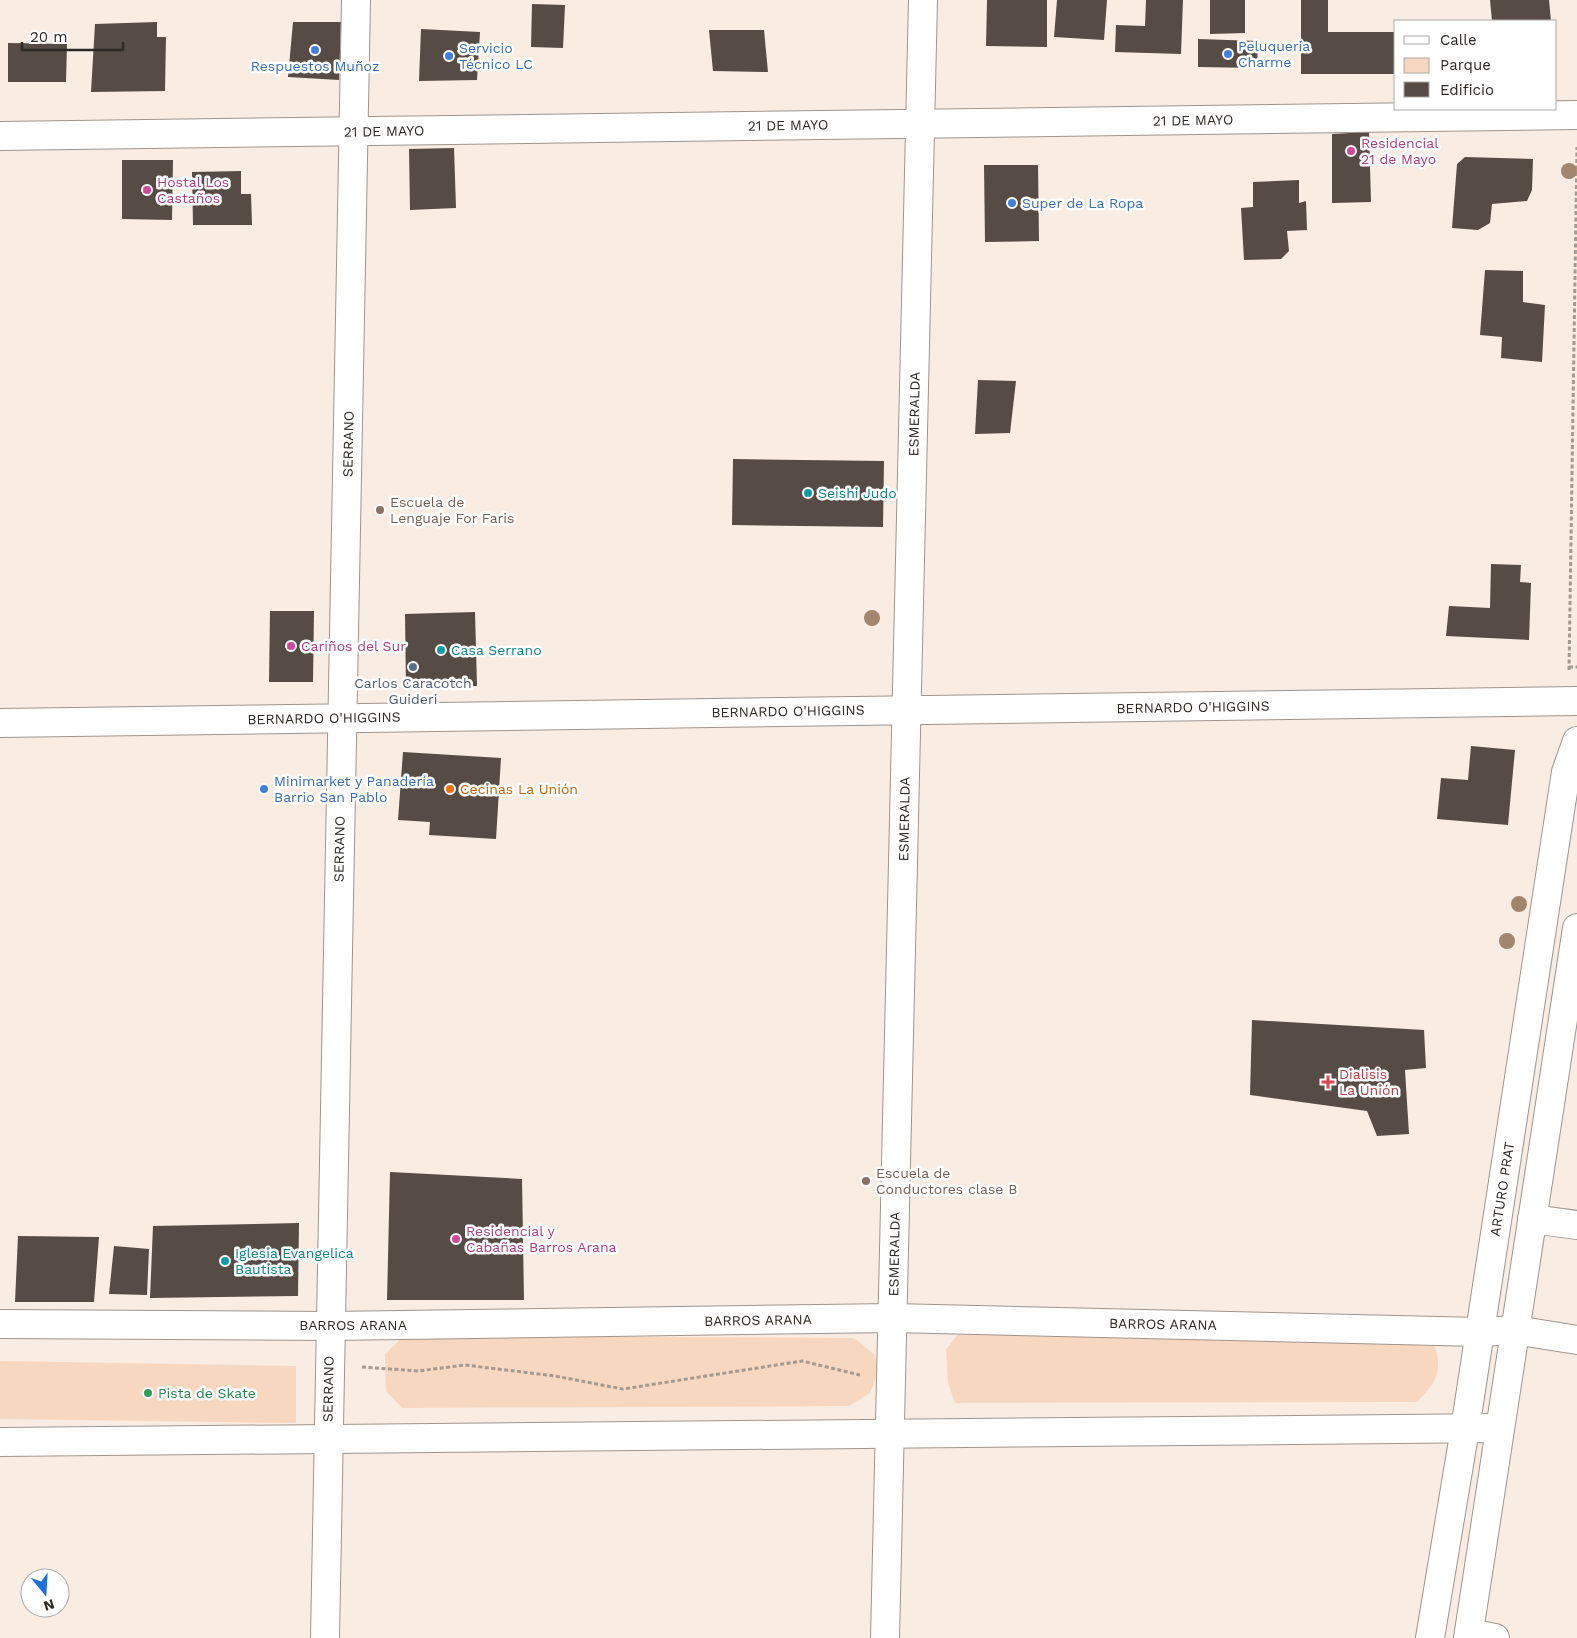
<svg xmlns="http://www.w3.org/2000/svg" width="1577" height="1638" font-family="'Work Sans',sans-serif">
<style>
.green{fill:#f8d7c0}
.building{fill:#564c45}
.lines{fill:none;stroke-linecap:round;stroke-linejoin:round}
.minor-casing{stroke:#a0958d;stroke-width:30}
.major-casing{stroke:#a0958d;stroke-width:30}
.path{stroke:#a29a93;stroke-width:3;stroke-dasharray:4 2.5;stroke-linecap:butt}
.minor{stroke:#fff;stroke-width:28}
.major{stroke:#fff;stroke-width:28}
.tree{fill:#a2866e}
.shop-dot{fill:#3f7fe0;stroke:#fff;stroke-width:2}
.hotel-dot{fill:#d1479c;stroke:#fff;stroke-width:2}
.culture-dot{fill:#0f9aa8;stroke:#fff;stroke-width:2}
.education-dot{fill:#8d6e63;stroke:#fff;stroke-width:2}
.service-dot{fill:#5c6f8a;stroke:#fff;stroke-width:2}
.food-dot{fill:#e8710a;stroke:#fff;stroke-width:2}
.health-dot{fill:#e0444e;stroke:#fff;stroke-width:2}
.leisure-dot{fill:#2e9e5b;stroke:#fff;stroke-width:2}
.labels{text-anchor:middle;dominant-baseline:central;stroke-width:5;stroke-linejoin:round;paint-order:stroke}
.shop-label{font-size:14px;fill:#366cbe;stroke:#fff;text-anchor:start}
.street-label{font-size:14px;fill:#2d2925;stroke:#fff}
.hotel-label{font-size:14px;fill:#b23c85;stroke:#fff;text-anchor:start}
.culture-label{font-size:14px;fill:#0d838f;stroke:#fff;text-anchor:start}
.education-label{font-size:14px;fill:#785e54;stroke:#fff;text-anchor:start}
.service-label{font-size:14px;fill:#4e5e75;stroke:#fff}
.food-label{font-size:14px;fill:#c56008;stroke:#fff;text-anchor:start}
.health-label{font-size:14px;fill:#be3a42;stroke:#fff;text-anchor:start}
.leisure-label{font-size:14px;fill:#27864d;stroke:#fff;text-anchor:start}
</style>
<rect width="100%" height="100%" fill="#f8ece3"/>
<g class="green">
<path d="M960,1331L1434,1343C1443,1371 1437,1382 1417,1402L955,1403L948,1383L946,1350Z"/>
<polygon points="404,1336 854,1338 875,1355 878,1371 870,1393 849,1406 402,1408 386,1391 385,1354"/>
<polygon points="0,1361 296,1366 296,1423 0,1419"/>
</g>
<g class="building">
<polygon points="987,0 1047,0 1047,47 986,46"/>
<polygon points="1057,0 1107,0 1104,40 1054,37"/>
<polygon points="1146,0 1183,0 1181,54 1115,52 1116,25 1145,26"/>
<polygon points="1210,0 1245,0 1245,33 1210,34"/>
<polygon points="1301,0 1328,0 1328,32 1396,32 1396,74 1301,74"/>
<polygon points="1490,0 1549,0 1551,21 1492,21"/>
<polygon points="532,4 565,5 563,48 531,47"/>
<polygon points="157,22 157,37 166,37 165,91 91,92 95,24"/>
<polygon points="293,22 341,22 339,80 288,77"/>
<polygon points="421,29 480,32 477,80 419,81"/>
<polygon points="709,30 764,30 768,72 713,71"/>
<polygon points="1198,39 1258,41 1257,68 1198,67"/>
<polygon points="8,43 67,44 66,82 8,82"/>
<polygon points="1369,132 1371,202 1332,203 1332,134"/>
<polygon points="454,148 456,208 410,210 409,149"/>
<polygon points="1465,157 1533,159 1532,190 1527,201 1492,204 1490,223 1478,230 1452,228 1457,164"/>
<polygon points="122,160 173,160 172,220 122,219"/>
<polygon points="984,165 1038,165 1039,241 985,242"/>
<polygon points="241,171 241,194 251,194 252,225 193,225 192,172"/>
<polygon points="1299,180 1299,203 1306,201 1307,230 1287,231 1289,251 1281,259 1244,260 1241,208 1253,207 1253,182"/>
<polygon points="1485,270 1523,271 1523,302 1545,305 1542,362 1501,358 1502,337 1480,335"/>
<polygon points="978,380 1016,381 1010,433 975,434"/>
<polygon points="733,459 884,461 883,527 732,525"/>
<polygon points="1491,564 1521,565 1520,582 1531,583 1529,640 1446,636 1449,606 1490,608"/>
<polygon points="270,611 314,611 313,682 269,682"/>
<polygon points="475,612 477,686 406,688 405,614"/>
<polygon points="1471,746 1515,750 1508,825 1437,819 1441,778 1468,780"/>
<polygon points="403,752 501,758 496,839 429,835 430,822 398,820"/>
<polygon points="1252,1020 1424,1030 1426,1068 1405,1070 1409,1134 1377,1136 1367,1111 1250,1095"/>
<polygon points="390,1172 522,1179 524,1300 387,1300"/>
<polygon points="299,1223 298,1296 150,1298 153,1226"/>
<polygon points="18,1236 99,1237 94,1302 15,1302"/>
<polygon points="114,1246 149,1249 147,1295 109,1294"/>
</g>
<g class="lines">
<defs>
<g id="minor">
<polyline points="1532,1219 1577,1225"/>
<polyline points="0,1324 329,1326 893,1318 1480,1332 1515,1330 1577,1340"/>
<polyline points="0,1442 1500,1428"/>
<polyline points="1469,1633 1495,1638"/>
<polyline points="325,1638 356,0"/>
<polyline points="885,1638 923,0"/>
</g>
<g id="major">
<polyline points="0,136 1577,115"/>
<polyline points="0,723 1577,701"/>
<polyline points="1430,1638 1465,1429 1566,772 1577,741"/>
<polyline points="1468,1638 1577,928"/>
</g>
</defs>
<use href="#minor" class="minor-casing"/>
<use href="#major" class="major-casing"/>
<g class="path">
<polyline points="1569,667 1577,667"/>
<polyline points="1569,670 1577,147"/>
<polyline points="362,1367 418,1371 465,1365 555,1376 623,1389 802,1361 860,1375"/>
</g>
<use href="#minor" class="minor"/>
<use href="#major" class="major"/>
</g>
<g class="tree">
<circle cx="1569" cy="171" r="8"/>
<circle cx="872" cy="618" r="8"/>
<circle cx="1519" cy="904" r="8"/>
<circle cx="1507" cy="941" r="8"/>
</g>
<g class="shop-dot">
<circle cx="315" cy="50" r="5"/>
<circle cx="1228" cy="54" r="5"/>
<circle cx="449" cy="56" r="5"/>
<circle cx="1012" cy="203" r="5"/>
<circle cx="264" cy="789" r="5"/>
</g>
<g class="hotel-dot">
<circle cx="1351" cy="151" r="5"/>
<circle cx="147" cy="190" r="5"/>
<circle cx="291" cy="646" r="5"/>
<circle cx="456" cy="1239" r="5"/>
</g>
<g class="culture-dot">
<circle cx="808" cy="493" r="5"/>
<circle cx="441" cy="650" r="5"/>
<circle cx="225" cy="1261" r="5"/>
</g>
<g class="education-dot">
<circle cx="380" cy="510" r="5"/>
<circle cx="866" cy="1181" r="5"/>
</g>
<circle class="service-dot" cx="413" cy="667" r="5"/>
<circle class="food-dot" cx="450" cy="789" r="5"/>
<path class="health-dot" d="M1325.5 1074.5h5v5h5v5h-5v5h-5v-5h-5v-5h5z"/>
<circle class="leisure-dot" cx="148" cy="1393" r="5"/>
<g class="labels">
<g class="shop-label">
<text x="1238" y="46">Peluqueria<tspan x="1238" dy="16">Charme</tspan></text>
<text x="459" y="48">Servicio<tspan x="459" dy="16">Técnico LC</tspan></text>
<text x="315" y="66" text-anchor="middle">Respuestos Muñoz</text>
<text x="1022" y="203">Super de La Ropa</text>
<text x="274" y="781">Minimarket y Panadería<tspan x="274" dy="16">Barrio San Pablo</tspan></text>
</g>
<g class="street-label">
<text transform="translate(1193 120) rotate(-1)">21 DE MAYO</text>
<text transform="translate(788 125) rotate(-1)">21 DE MAYO</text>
<text transform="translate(384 131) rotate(-1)">21 DE MAYO</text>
<text transform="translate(914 414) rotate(-89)">ESMERALDA</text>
<text transform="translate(348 444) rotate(-89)">SERRANO</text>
<text transform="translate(1193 707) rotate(-1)">BERNARDO O'HIGGINS</text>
<text transform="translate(788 711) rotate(-1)">BERNARDO O'HIGGINS</text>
<text transform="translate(324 718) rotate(-1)">BERNARDO O'HIGGINS</text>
<text transform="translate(904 819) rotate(-89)">ESMERALDA</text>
<text transform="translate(339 849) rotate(-89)">SERRANO</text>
<text transform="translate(1502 1189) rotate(-81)">ARTURO PRAT</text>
<text transform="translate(894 1254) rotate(-89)">ESMERALDA</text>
<text transform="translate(758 1320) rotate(-1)">BARROS ARANA</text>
<text transform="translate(1163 1324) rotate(1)">BARROS ARANA</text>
<text x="353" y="1325">BARROS ARANA</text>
<text transform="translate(328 1389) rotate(-89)">SERRANO</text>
</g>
<g class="hotel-label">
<text x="1361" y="143">Residencial<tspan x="1361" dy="16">21 de Mayo</tspan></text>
<text x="157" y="182">Hostal Los<tspan x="157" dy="16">Castaños</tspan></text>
<text x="301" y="646">Cariños del Sur</text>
<text x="466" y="1231">Residencial y<tspan x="466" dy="16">Cabañas Barros Arana</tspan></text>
</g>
<g class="culture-label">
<text x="818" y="493">Seishi Judo</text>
<text x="451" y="650">Casa Serrano</text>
<text x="235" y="1253">Iglesia Evangelica<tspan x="235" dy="16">Bautista</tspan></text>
</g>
<g class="education-label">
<text x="390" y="502">Escuela de<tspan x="390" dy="16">Lenguaje For Faris</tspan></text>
<text x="876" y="1173">Escuela de<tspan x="876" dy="16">Conductores clase B</tspan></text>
</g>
<g class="service-label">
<text x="413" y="683">Carlos Caracotch<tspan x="413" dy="16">Guideri</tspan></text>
</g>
<g class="food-label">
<text x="460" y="789">Cecinas La Unión</text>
</g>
<g class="health-label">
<text x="1339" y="1074">Dialisis<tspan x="1339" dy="16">La Unión</tspan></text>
</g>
<g class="leisure-label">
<text x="158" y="1393">Pista de Skate</text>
</g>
</g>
<rect x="1394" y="20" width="162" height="90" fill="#ffffff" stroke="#aba9a8"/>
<rect x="1404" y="36" width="25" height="8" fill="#ffffff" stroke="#aba9a8"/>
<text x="1440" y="45" font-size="15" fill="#2d2925">Calle</text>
<rect x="1404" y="58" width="25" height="15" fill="#f8d7c0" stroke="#aba9a8"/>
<text x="1440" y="70" font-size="15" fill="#2d2925">Parque</text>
<rect x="1404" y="82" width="25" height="15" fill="#564c45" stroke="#aba9a8"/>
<text x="1440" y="95" font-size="15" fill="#2d2925">Edificio</text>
<g transform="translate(45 1593) rotate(162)"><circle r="24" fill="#ffffff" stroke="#aba9a8"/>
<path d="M0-4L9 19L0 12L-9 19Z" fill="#1e70da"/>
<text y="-8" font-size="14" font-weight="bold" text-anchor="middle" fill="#2d2925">N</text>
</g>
<path d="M22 42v8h101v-8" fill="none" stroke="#2d2925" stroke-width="2.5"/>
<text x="30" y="42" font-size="15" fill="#2d2925" stroke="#ffffff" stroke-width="4" paint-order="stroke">20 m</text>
</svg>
